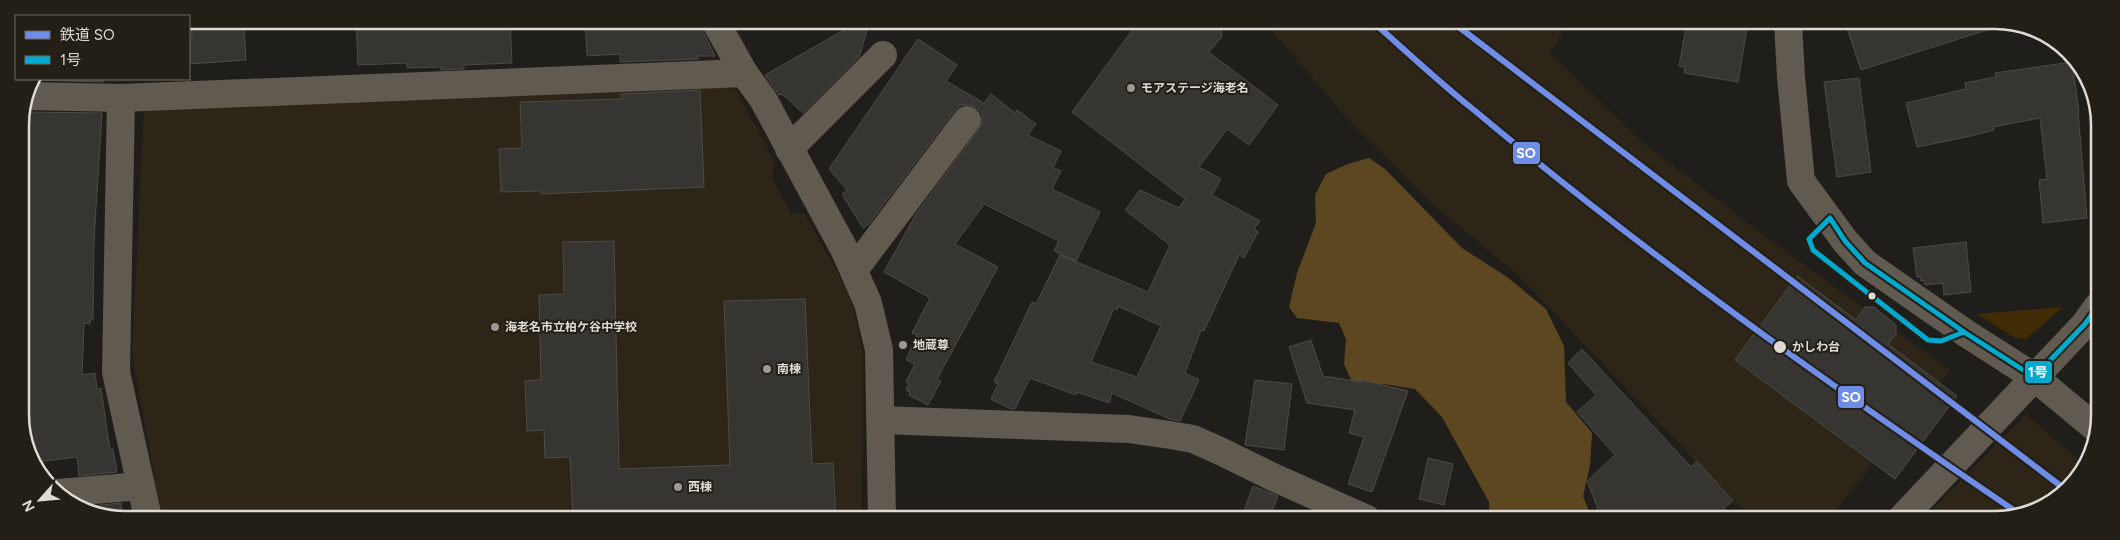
<svg xmlns="http://www.w3.org/2000/svg" width="2120" height="540" font-family="Figtree,'Noto Sans JP',sans-serif">
<style>
.built{fill:#2d2518}
.green{fill:#402d08}
.forest{fill:#5d4720}
.building{fill:#373531;stroke:#4d4b46;fill-rule:evenodd}
.lines{fill:none;stroke-linecap:round;stroke-linejoin:round}
.minor{stroke:#615a50;stroke-width:28}
.bus-1-casing{stroke:#241f16;stroke-width:9}
.bus-1{stroke:#00a9ce;stroke-width:5}
.rail-1-casing{stroke:#241f16;stroke-width:10}
.rail-1{stroke:#6f8ce6;stroke-width:6}
.poi-dot{fill:#9c9893;stroke:#241f16;stroke-width:2}
.bus-dot{fill:#dedad4;stroke:#241f16;stroke-width:2}
.labels{text-anchor:middle;dominant-baseline:central;stroke-width:4;stroke-linejoin:round;paint-order:stroke}
.poi-label{font-size:12px;font-weight:bold;fill:#dedad4;stroke:#241f16;text-anchor:start}
.stop-label{font-size:12px;font-weight:bold;fill:#dedad4;stroke:#241f16;text-anchor:start}
.rim{fill:none;stroke:#dedad4;stroke-width:2.5}
.line-badge{stroke:#241f16;stroke-width:2}
.badge-label{font-size:14px;text-anchor:middle;font-weight:bold;fill:#fff}
</style>
<rect width="100%" height="100%" fill="#201e1a"/>
<g class="built">
<polygon points="1263,21 1569,22 1550,53 1641,141 1778,246 1950,370 1827,520 1752,520 1517,274 1433,205 1358,131"/>
<polygon points="713,82 736,90 775,163 772,177 791,213 805,214 852,299 863,356 862,519 162,518 132,354 144,105"/>
<polygon points="2026,414 2082,463 2064,494 2001,520 1922,520"/>
</g>
<polygon class="green" points="2063,307 2026,339 2015,338 1977,314"/>
<polygon class="forest" points="1369,158 1385,169 1462,248 1507,277 1546,309 1564,346 1566,402 1592,433 1590,466 1583,496 1592,519 1490,519 1489,502 1442,417 1415,389 1384,384 1355,389 1344,364 1346,339 1339,323 1297,318 1289,307 1297,273 1316,223 1315,195 1326,174 1348,164"/>
<g class="building">
<polygon points="191,20 234,20 234,23 241,22 241,27 244,26 246,60 189,64 189,40 192,40"/>
<polygon points="356,20 459,20 459,22 510,20 512,63 464,65 464,69 441,70 441,67 407,68 407,63 358,65"/>
<polygon points="585,21 632,21 632,25 673,24 673,21 697,21 697,29 702,29 715,56 698,56 698,59 620,62 620,54 587,56"/>
<polygon points="860,21 870,21 859,57 803,113 782,94 779,95 765,75"/>
<path d="M1139,21H1220L1222,36L1209,52L1278,105L1249,145L1227,129L1199,167L1221,179L1212,195L1260,221L1254,229L1258,232L1244,258L1239,255L1204,331L1201,330L1185,373L1199,380L1180,421L1170,419L1112,393L1109,403L1077,392L1076,395L1030,378L1015,409H1011L991,399L998,384L994,382L1032,302L1036,304L1060,255L1148,292L1170,245L1125,210L1140,190L1179,208L1185,199L1072,112ZM1118,306L1161,326L1137,377L1091,362L1114,308L1117,310Z"/>
<polygon points="1687,22 1748,22 1738,82 1684,73 1685,67 1679,66"/>
<polygon points="1845,22 1995,22 1996,27 1861,70"/>
<polygon points="918,39 957,65 946,81 984,103 991,94 1015,113 1017,110 1036,124 1028,135 1061,151 1053,168 1061,171 1052,189 1100,212 1076,261 1054,251 1059,241 984,204 955,244 998,267 937,379 941,381 928,405 909,395 910,392 906,390 909,384 906,382 915,364 906,360 917,335 912,333 930,298 884,272 916,214 979,129 982,122 982,114 977,108 969,105 961,105 955,110 869,224 863,228 842,194 847,190 829,169"/>
<polygon points="2072,62 2079,112 2078,112 2087,218 2043,223 2039,180 2047,179 2040,118 1993,127 1994,130 1971,136 1917,147 1906,103 1966,89 1965,83 1996,77 1995,73"/>
<polygon points="1859,78 1871,172 1837,177 1824,82"/>
<polygon points="32,79 104,79 103,82 31,80"/>
<polygon points="700,90 704,187 541,194 541,191 501,192 499,149 522,148 520,102 622,99 621,94"/>
<polygon points="27,112 102,113 94,240 93,319 91,319 90,324 84,323 82,375 95,373 97,389 101,388 108,437 110,449 113,449 117,472 79,476 77,457 36,462 22,436 20,119 22,113"/>
<polygon points="614,241 619,469 730,465 724,301 805,299 812,464 833,463 836,519 573,518 570,457 545,458 544,430 527,431 525,381 541,380 539,295 564,294 563,242"/>
<polygon points="1966,242 1971,292 1944,295 1943,283 1925,285 1924,280 1921,281 1920,277 1917,277 1913,248"/>
<polygon points="1797,276 1856,320 1865,307 1874,307 1896,325 1896,334 1888,344 1957,396 1895,479 1735,360"/>
<polygon points="1311,340 1323,376 1362,382 1362,380 1408,391 1372,492 1348,484 1364,437 1349,433 1355,410 1307,403 1289,347"/>
<polygon points="1582,349 1691,467 1697,461 1733,501 1724,508 1734,520 1602,519 1587,481 1615,455 1577,412 1596,395 1568,363"/>
<polygon points="1255,380 1292,384 1284,450 1245,445"/>
<polygon points="1428,458 1453,464 1444,505 1419,499"/>
<polygon points="1253,486 1278,496 1269,519 1241,519"/>
<polygon points="121,503 122,518 104,518 92,511 92,506"/>
</g>
<g class="lines">
<g class="minor">
<polyline points="715,21 744,73 763,99 845,251 868,303 879,350 882,519"/>
<polyline points="1788,22 1791,77 1801,181 1845,241 1865,263 1964,332 2034,377 2098,430"/>
<polyline points="26,96 121,98"/>
<polyline points="789,149 883,55"/>
<polyline points="854,270 967,120"/>
<polyline points="881,420 1129,429 1170,435 1193,439 1220,451 1273,477 1367,519"/>
<polyline points="58,493 141,486"/>
<polyline points="148,518 116,372 121,98 744,73"/>
<polyline points="1900,520 2085,324 2098,306"/>
</g>
<defs>
<g id="bus-1">
<polygon points="1830,218 1845,241 1865,263 1964,332 1941,341 1928,340 1813,250 1809,239"/>
<polyline points="1964,332 2034,377 2085,324 2098,306"/>
</g>
</defs>
<use href="#bus-1" class="bus-1-casing"/>
<use href="#bus-1" class="bus-1"/>
<defs>
<g id="rail-1">
<path d="M1372,21C1406,51 1439,82 1474,110C1647,255 1831,386 2018,513"/>
<polyline points="1451,21 2066,490"/>
</g>
</defs>
<use href="#rail-1" class="rail-1-casing"/>
<use href="#rail-1" class="rail-1"/>
</g>
<g class="poi-dot">
<circle cx="1131" cy="88" r="5"/>
<circle cx="495" cy="327" r="5"/>
<circle cx="903" cy="345" r="5"/>
<circle cx="767" cy="369" r="5"/>
<circle cx="678" cy="487" r="5"/>
</g>
<g class="bus-dot">
<circle cx="1872" cy="296" r="4.5"/>
<circle cx="1780" cy="347" r="7"/>
</g>
<g class="labels">
<g class="poi-label">
<text x="1141" y="88">モアステージ海老名</text>
<text x="505" y="327">海老名市立柏ケ谷中学校</text>
<text x="913" y="345">地蔵尊</text>
<text x="777" y="369">南棟</text>
<text x="688" y="487">西棟</text>
</g>
<g class="stop-label">
<text x="1792" y="347">かしわ台</text>
</g>
</g>
<path d="M0 0H2120V540H0ZM125 29H1995A96 96 0 0 1 2091 125V415A96 96 0 0 1 1995 511H125A96 96 0 0 1 29 415V125A96 96 0 0 1 125 29Z" fill="#241f16" fill-rule="evenodd"/>
<path class="rim" d="M125 29H1995A96 96 0 0 1 2091 125V415A96 96 0 0 1 1995 511H125A96 96 0 0 1 29 415V125A96 96 0 0 1 125 29Z"/>
<g class="line-badge">
<rect x="1512" y="141" width="29" height="24" rx="5" fill="#6f8ce6"/>
<rect x="2024" y="360" width="29" height="24" rx="5" fill="#00a9ce"/>
<rect x="1837" y="385" width="28" height="24" rx="5" fill="#6f8ce6"/>
</g>
<g class="badge-label">
<text x="1526" y="158">SO</text>
<text x="2038" y="377">1号</text>
<text x="1851" y="402">SO</text>
</g>
<rect x="15" y="15" width="175" height="65" fill="#241f16" stroke="#6e6a62"/>
<rect x="25" y="31" width="25" height="8" fill="#6f8ce6" stroke="#6e6a62"/>
<text x="60" y="40" font-size="15" fill="#dedad4">鉄道 SO</text>
<rect x="25" y="56" width="25" height="8" fill="#00a9ce" stroke="#6e6a62"/>
<text x="60" y="65" font-size="15" fill="#dedad4">1号</text>
<g transform="translate(40 500) rotate(243)" stroke="#241f16" stroke-width="4" paint-order="stroke">
<path d="M0-4L9 19L0 12L-9 19Z" fill="#dedad4"/>
<text y="-8" font-size="14" font-weight="bold" text-anchor="middle" fill="#dedad4">N</text>
</g>
</svg>
